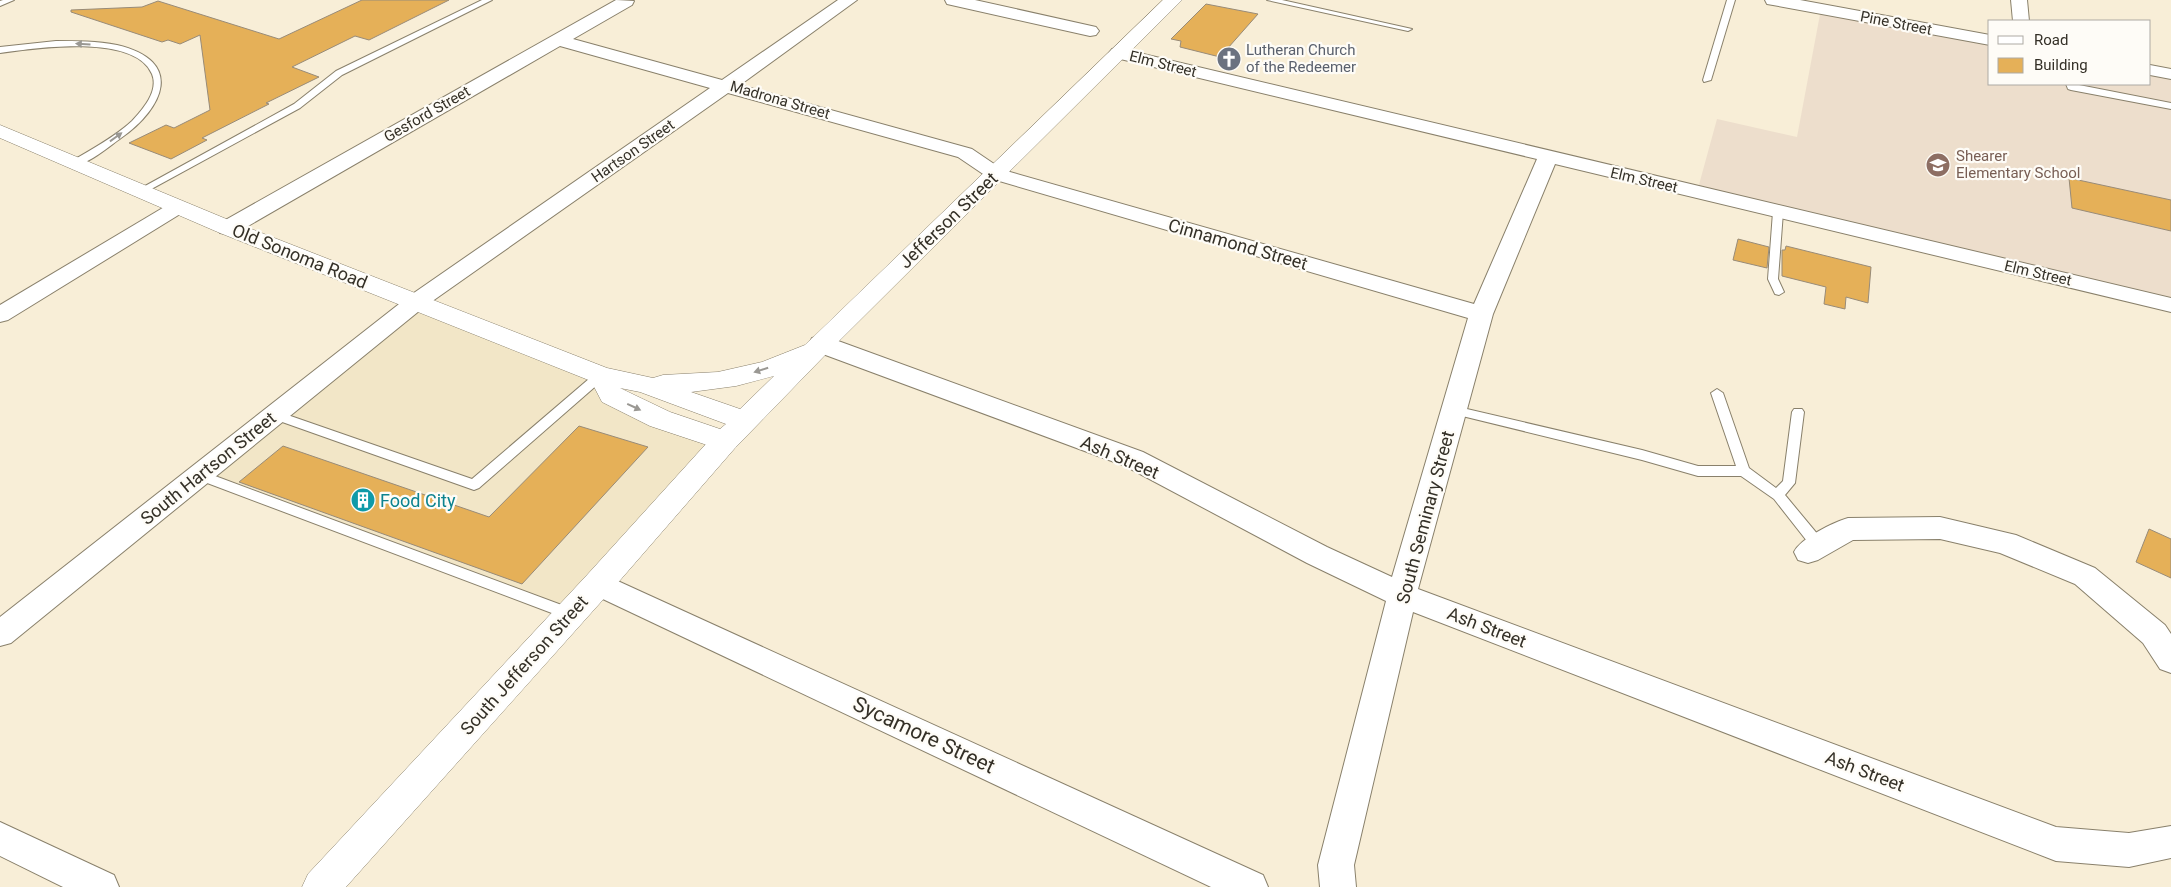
<svg xmlns="http://www.w3.org/2000/svg" width="2171" height="887" font-family="Roboto,sans-serif">
<style>
.built{fill:#f2e6c7}
.education{fill:#eddecc}
.building{fill:#e5b058;stroke:#988b78}
.lines{fill:none;stroke-linecap:round;stroke-linejoin:round}
.service-casing{stroke:#89806b;stroke-width:2}
.minor-casing{stroke:#89806b;stroke-width:2}
.tertiary-casing{stroke:#89806b;stroke-width:1}
.secondary-casing{stroke:#89806b;stroke-width:1}
.service{fill:#fff;fill-rule:evenodd}
.minor{fill:#fff;fill-rule:evenodd}
.tertiary{fill:#fff;fill-rule:evenodd}
.secondary{fill:#fff;fill-rule:evenodd}
.oneway{fill:#9a9893}
.labels{text-anchor:middle;dominant-baseline:central;stroke-width:4.5;stroke-linejoin:round;paint-order:stroke}
.far-street-label{font-size:15px;fill:#343027;stroke:#fefcf7}
.far-worship-label{font-size:15px;fill:#5b616d;stroke:#fefcf7;text-anchor:start}
.far-education-label{font-size:15px;fill:#785e54;stroke:#fefcf7;text-anchor:start}
.street-label{font-size:18px;fill:#343027;stroke:#fefcf7}
.culture-label{font-size:18px;fill:#0d838f;stroke:#fefcf7;text-anchor:start}
.near-street-label{font-size:21px;fill:#343027;stroke:#fefcf7}
</style>
<rect width="100%" height="100%" fill="#f8eed7"/>
<polygon class="built" points="416,302 601,375 611,396 725,441 570,614 199,475"/>
<polygon class="education" points="1821,9 1990,40 1990,84 2150,84 2150,70 2171,74 2171,305 1697,192 1717,119 1797,137"/>
<g class="building">
<polygon points="362,0 449,0 369,40 355,36 292,67 319,77 266,103 269,104 202,138 207,140 171,159 129,143 166,125 174,128 210,110 200,35 180,44 168,40 162,42 71,12 71,10 142,7 158,1 279,39"/>
<polygon points="1206,4 1258,14 1220,57 1180,47 1181,41 1171,39"/>
<polygon points="2069,178 2171,200 2171,231 2072,208"/>
<polygon points="1738,239 1769,247 1767,268 1733,260"/>
<polygon points="1786,246 1871,267 1868,303 1846,297 1845,309 1824,304 1826,287 1782,276 1782,250 1785,250"/>
<polygon points="579,426 648,447 522,584 239,482 283,446 489,517"/>
<polygon points="2149,529 2171,539 2171,578 2136,562"/>
</g>
<g class="lines">
<defs>
<g id="service">
<polygon points="3,0 14,0 0,6 0,1"/>
<polygon points="482,0 492,0 342,75 300,108 144,193 138,193 136,191 294,104 336,71"/>
<polygon points="1267,0 1282,0 1412,29 1408,31"/>
<polygon points="1727,0 1735,0 1711,80 1704,82 1703,80"/>
<path d="M56,41C77,41 97,41 117,45C185,61 164,108 121,138C107,148 91,162 75,166L72,165V161C92,149 115,137 132,121C143,109 159,91 152,74C135,33 34,48 0,53V47Z"/>
<polygon points="2066,84 2074,84 2171,103 2171,109 2071,90 2068,89"/>
<polygon points="1778,209 1783,212 1778,279 1784,292 1779,295 1775,294 1768,279 1773,212"/>
<polygon points="601,371 607,375 605,378 479,488 474,490 271,418 269,415 275,411 279,412 472,479 597,372"/>
<polygon points="1717,389 1723,393 1749,468 1776,488 1783,481 1792,412 1794,409 1802,409 1804,412 1795,483 1785,495 1824,542 1826,546 1824,550 1819,551 1814,550 1774,499 1741,476 1698,476 1642,460 1454,414 1448,410 1454,406 1642,450 1698,466 1736,466 1711,393"/>
<polygon points="199,470 575,610 577,614 575,618 570,620 565,618 194,478 193,475 194,472"/>
</g>
<g id="minor">
<polygon points="616,0 634,1 632,5 573,39 722,80 838,0 857,0 740,85 972,149 1003,170 1474,304 1537,159 1112,57 1109,53 1112,49 1118,48 2171,298 2171,312 1555,164 1493,314 1418,589 2056,827 2129,833 2171,826 2171,858 2129,867 2056,861 1413,612 1354,865 1356,887 1320,887 1318,865 1386,601 1307,563 1125,466 812,350 809,344 812,338 821,336 830,338 1143,452 1327,547 1392,577 1468,318 989,178 958,157 728,93 424,307 11,643 0,646 0,617 408,297 710,88 560,46 236,233 228,234 220,233 217,228 220,223"/>
<polygon points="945,0 975,0 1096,27 1099,31 1096,35 1090,36 947,4"/>
<polygon points="1765,0 1800,0 1990,35 1990,45 1773,5 1767,4"/>
<polygon points="2011,0 2027,0 2029,21 2013,21"/>
<polygon points="2150,65 2171,69 2171,79 2150,75"/>
<polygon points="178,201 185,203 189,207 185,211 8,320 0,322 0,305 171,203"/>
<path d="M1940,517L2016,535L2095,568L2165,625L2171,634V673L2160,669L2143,643L2075,584L2000,553L1940,539L1853,540L1818,560L1808,563L1798,560L1794,552C1801,538 1832,523 1848,518Z"/>
<polygon points="598,572 1263,875 1268,887 1211,887 588,592 583,584 588,576"/>
<polygon points="0,822 114,875 119,887 63,887 0,856"/>
</g>
<polygon id="tertiary" points="725,431 735,434 739,441 735,448 609,593 346,887 302,887 308,874 587,575 715,434"/>
<path id="secondary" d="M1163,0H1182L830,350L735,448L725,451L650,426L602,402L591,381L220,233L0,138V125L236,223L607,368L653,378L663,375L718,372L762,362L805,345ZM774,376L740,409L691,392L736,386ZM620,388L640,392L726,424L720,429L670,412Z"/>
</defs>
<use href="#service" class="service-casing"/>
<use href="#minor" class="minor-casing"/>
<use href="#tertiary" class="tertiary-casing"/>
<use href="#secondary" class="secondary-casing"/>
<use href="#service" class="service"/>
<use href="#minor" class="minor"/>
<use href="#tertiary" class="tertiary"/>
<use href="#secondary" class="secondary"/>
</g>
<defs><path id="oneway-solid" d="M-6-.8H1V-3.2L6.5 0L1 3.2V.8H-6Z" transform="scale(1.25)"/></defs>
<g class="oneway">
<use href="#oneway-solid" transform="translate(83 44) rotate(-176)"/>
<use href="#oneway-solid" transform="translate(116 137) rotate(-36)"/>
<use href="#oneway-solid" transform="translate(761 370) rotate(163)"/>
<use href="#oneway-solid" transform="translate(634 407) rotate(25)"/>
</g>
<defs>
<symbol id="church-disc" viewBox="-11 -11 22 22"><circle r="9.5" fill="#6b7280" stroke="#fefcf7"/><path d="M-1.2-6h2.4v3.5h3.3v2.4h-3.3V6h-2.4V-.1h-3.3v-2.4h3.3Z" fill="#fff"/></symbol>
<symbol id="school-disc" viewBox="-11 -11 22 22"><circle r="9.5" fill="#8d6e63" stroke="#fefcf7"/><path d="M0-5L7-2L0 1L-7-2ZM-4 1L0 2.5L4 1V4Q0 6-4 4Z" fill="#fff"/></symbol>
<symbol id="building-disc" viewBox="-11 -11 22 22"><circle r="9.5" fill="#0f9aa8" stroke="#fefcf7"/><path d="M-4-6H4V6H1V3H-1V6H-4ZM-2.5-4.3h1.7v1.8h-1.7ZM.8-4.3h1.7v1.8H.8ZM-2.5-1h1.7V.8h-1.7ZM.8-1h1.7V.8H.8Z" fill="#fff"/></symbol>
</defs>
<g fill-rule="evenodd">
<use href="#church-disc" x="1215" y="45" width="28" height="28"/>
<use href="#school-disc" x="1924" y="151" width="28" height="28"/>
<use href="#building-disc" x="349" y="486" width="28" height="28"/>
</g>
<g class="labels">
<g class="far-street-label">
<text transform="translate(1896 23) rotate(11)">Pine Street</text>
<text transform="translate(1163 64) rotate(14)">Elm Street</text>
<text transform="translate(780 100) rotate(16)">Madrona Street</text>
<text transform="translate(427 114) rotate(-30)">Gesford Street</text>
<text transform="translate(633 151) rotate(-35)">Hartson Street</text>
<text transform="translate(1644 180) rotate(13)">Elm Street</text>
<text transform="translate(2038 273) rotate(13)">Elm Street</text>
</g>
<g class="far-worship-label">
<text x="1246" y="50">Lutheran Church<tspan x="1246" dy="17">of the Redeemer</tspan></text>
</g>
<g class="far-education-label">
<text x="1956" y="156">Shearer<tspan x="1956" dy="17">Elementary School</tspan></text>
</g>
<g class="street-label">
<text transform="translate(948 220) rotate(-44)">Jefferson Street</text>
<text transform="translate(1238 244) rotate(16)">Cinnamond Street</text>
<text transform="translate(300 256) rotate(22)">Old Sonoma Road</text>
<text transform="translate(1120 457) rotate(23)">Ash Street</text>
<text transform="translate(208 468) rotate(-39)">South Hartson Street</text>
<text transform="translate(1425 517) rotate(-75)">South Seminary Street</text>
<text transform="translate(1487 627) rotate(21)">Ash Street</text>
<text transform="translate(524 665) rotate(-48)">South Jefferson Street</text>
<text transform="translate(1865 771) rotate(21)">Ash Street</text>
</g>
<g class="culture-label">
<text x="380" y="500">Food City</text>
</g>
<g class="near-street-label">
<text transform="translate(924 735) rotate(25)">Sycamore Street</text>
</g>
</g>
<rect x="1988" y="20" width="162" height="65" fill="#fefcf7" stroke="#adaaa4"/>
<rect x="1998" y="36" width="25" height="8" fill="#ffffff" stroke="#adaaa4"/>
<text x="2034" y="45" font-size="15" fill="#343027">Road</text>
<rect x="1998" y="58" width="25" height="15" fill="#e5b058" stroke="#adaaa4"/>
<text x="2034" y="70" font-size="15" fill="#343027">Building</text>
</svg>
